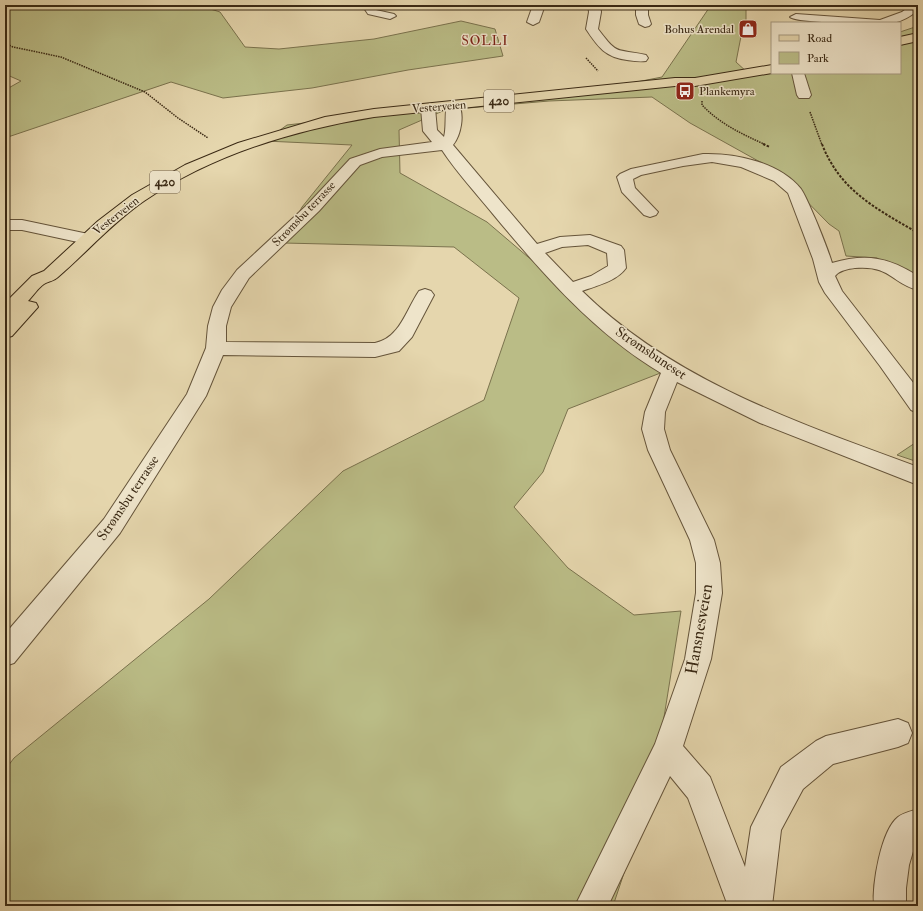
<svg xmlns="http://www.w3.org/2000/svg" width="923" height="911" font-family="'IM FELL Double Pica',serif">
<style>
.green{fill:#babc86;stroke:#7a724d}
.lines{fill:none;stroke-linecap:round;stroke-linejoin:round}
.minor-casing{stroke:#65543a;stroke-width:2}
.major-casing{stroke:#3a2914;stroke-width:2}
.path-far1{stroke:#3a2914;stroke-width:1.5;stroke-dasharray:1.5 1;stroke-linecap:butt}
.path{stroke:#3a2914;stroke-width:2;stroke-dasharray:2.5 1.5;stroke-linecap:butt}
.minor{fill:#eee4ca;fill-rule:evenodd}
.major{fill:#e5d6ad;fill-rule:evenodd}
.labels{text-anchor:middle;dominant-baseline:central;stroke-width:3;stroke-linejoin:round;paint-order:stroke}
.far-poi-label{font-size:12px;fill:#3a2914;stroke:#eee4ca;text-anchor:end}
.far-street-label{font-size:12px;fill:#3a2914;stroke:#eee4ca}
.far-neighbourhood-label{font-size:13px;letter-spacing:1px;fill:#7a1f14;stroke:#eee4ca}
.shield{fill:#eee4ca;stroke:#70614b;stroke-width:1}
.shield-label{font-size:13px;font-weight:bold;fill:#3a2914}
.street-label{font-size:14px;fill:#3a2914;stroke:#eee4ca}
.near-street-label{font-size:17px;fill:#3a2914;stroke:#eee4ca}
</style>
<rect width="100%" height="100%" fill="#e5d6ad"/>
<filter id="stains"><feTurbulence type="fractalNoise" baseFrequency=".005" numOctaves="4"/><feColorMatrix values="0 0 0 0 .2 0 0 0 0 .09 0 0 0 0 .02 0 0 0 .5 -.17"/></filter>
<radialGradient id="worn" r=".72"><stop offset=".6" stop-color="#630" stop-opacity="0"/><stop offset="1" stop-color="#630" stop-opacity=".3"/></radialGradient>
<g class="green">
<polygon points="5,5 198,5 220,12 245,47 279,49 374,39 461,21 495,29 503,56 408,70 312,88 223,98 171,82 5,138 5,90 21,81 5,74"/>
<polygon points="709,5 746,5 746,22 743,26 736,62 748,73 900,73 900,32 918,26 918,287 877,258 846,256 839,231 829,224 778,172 690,123 652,97 549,101 445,110 399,130 400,173 487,222 663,372 568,409 543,472 514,507 568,568 634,615 681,611 653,786 613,906 5,906 5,770 14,758 209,599 343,471 484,400 519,298 454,247 283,243 302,207 352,145 265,141 287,125 601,89 662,77 709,8"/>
<polygon points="918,441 918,462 897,455"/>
</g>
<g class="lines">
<defs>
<g id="minor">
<polygon points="362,5 374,5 376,10 394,14 396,16 390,19 368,14"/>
<polygon points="533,5 545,5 539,22 533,25 527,22"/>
<path d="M588,5H600L601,12L598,29C619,57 616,48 646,55L648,58L646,61C640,62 634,61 627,60C605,57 598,47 586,29L589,12Z"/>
<polygon points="636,5 648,5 648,15 651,24 649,26 645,27 639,24 636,15"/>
<path d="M911,5H918V10C911,16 903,21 893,23C882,25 795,23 790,17L796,14L880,20L902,12Z"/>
<polygon points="792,73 804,73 811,95 809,98 799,98 797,95"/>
<path d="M453,102L458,103C465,114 461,135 453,145L537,244L560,237L590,235L621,246L624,250L626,268C617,281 596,286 582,291C675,382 799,423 918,467V485L760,423L677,382L665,412L664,429L670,450L714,540L720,563L722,593L711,659L683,746L710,777L745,867L751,827L781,767L816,741L826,736L898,719L908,723L912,733L908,743L898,747L833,764L803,789L781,830L772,906H728L688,798L670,776L608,906H575L655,744L685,659L696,593V563L690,540L648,450L642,429L645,412L661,373C594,333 542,273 493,214C476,193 457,173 442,150L382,157L360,165L319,211L249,278L231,307L226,326V342L375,343C400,338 406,310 419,291L425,289L431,291L434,295L412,337L399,351L375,357L223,355L206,396L120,533L14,663L5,666V634L104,519L187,394L206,348L208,326L213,307L222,290L237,270L307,205L350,159L380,149L432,142L423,131L421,108L423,105H433L435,108L437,130L444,137C447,127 444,109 448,103ZM588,245L607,253L608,266L591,276L573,282L545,253L562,247Z"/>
<path d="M703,154C735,153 779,162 801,189C808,199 828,249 832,263C866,253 888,257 918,276V290C891,283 891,265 855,268C848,269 840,270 835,276L842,291L918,389V413L911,410L880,366L825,293L819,282L813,259L788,193L774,181L741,167L712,162L683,166L641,175L633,179L635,188L658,212L656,215L650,217L644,215L622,192L617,177L620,174L631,169Z"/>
<polygon points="5,220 22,220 93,235 95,239 93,243 87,244 22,230 5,230"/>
<path d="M918,809V841L914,848L909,865L906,888V906H874C872,885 881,830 898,817C903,813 912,811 918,809Z"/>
</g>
<g id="major">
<polygon points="918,33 918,41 900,45 900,37"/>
<path d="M772,65V73L695,86H675L374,117C294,130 212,155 144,201C112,223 87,252 58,277C54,281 49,281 44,284C38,288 33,296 28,301L36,303L38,307L12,336L5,338V303L32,276L44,271L98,221L132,195L185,165L238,143L325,117L374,109L675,78H695Z"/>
</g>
</defs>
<use href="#minor" class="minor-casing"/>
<use href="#major" class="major-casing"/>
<g class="path-far1">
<polyline points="5,43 13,47 61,57 145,92 178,118 208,138"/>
<polyline points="586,58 598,71"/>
<path d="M702,101V105C720,124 742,134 766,145"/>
<polyline points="810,112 822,145"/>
</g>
<g class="path">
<polyline points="763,144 770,147"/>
<path d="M822,144C840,191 877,209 918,233"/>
</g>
<use href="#minor" class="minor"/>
<use href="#major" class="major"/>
</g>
<defs>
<symbol id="shop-square" viewBox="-11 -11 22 22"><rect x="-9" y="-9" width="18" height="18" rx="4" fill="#8f2418" stroke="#eee4ca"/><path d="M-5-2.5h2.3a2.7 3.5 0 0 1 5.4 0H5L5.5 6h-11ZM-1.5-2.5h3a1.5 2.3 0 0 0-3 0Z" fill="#fff"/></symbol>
<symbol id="bus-square" viewBox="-11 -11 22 22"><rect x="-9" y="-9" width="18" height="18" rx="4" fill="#8f2418" stroke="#eee4ca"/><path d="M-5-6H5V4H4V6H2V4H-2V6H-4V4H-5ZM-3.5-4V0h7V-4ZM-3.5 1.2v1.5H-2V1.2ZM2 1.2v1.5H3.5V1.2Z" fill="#fff"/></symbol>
</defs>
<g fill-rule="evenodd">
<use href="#shop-square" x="737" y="18" width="22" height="22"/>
<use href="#bus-square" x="674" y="80" width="22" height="22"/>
</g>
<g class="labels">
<g class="far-poi-label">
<text x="734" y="29">Bohus Arendal</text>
<text x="699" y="91" text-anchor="start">Plankemyra</text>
</g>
<g class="far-street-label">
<text transform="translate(439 107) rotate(-5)">Vesterveien</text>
<text transform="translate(304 214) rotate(-46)">Strømsbu terrasse</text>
<text transform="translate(116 216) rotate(-38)">Vesterveien</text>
</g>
<g class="far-neighbourhood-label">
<text x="485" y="41">SOLLI</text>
</g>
<g class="shield">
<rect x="484" y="90" width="30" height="22" rx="3"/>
<rect x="150" y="171" width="30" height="22" rx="3"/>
</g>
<g class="shield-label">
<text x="499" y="101">420</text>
<text x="165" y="182">420</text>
</g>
<g class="street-label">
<text transform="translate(651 353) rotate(34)">Strømsbuneset</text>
<text transform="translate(128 498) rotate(-56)">Strømsbu terrasse</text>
</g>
<g class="near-street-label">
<text transform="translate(699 629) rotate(-80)">Hansnesveien</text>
</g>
</g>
<rect width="923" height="911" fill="none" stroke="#e5d6ad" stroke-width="20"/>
<rect x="6" y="6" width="911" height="899" fill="none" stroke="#3a2914" stroke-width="2"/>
<rect x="10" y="10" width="903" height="891" fill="none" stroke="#3a2914"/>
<rect x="771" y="22" width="130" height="52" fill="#eee4ca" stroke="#a69981"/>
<rect x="779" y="35" width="20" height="6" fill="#e5d6ad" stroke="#a69981"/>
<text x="807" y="42" font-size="12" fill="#3a2914">Road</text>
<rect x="779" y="52" width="20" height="12" fill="#babc86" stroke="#a69981"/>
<text x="807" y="62" font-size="12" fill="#3a2914">Park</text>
<rect width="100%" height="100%" filter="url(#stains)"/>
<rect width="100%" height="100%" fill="url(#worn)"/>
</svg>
